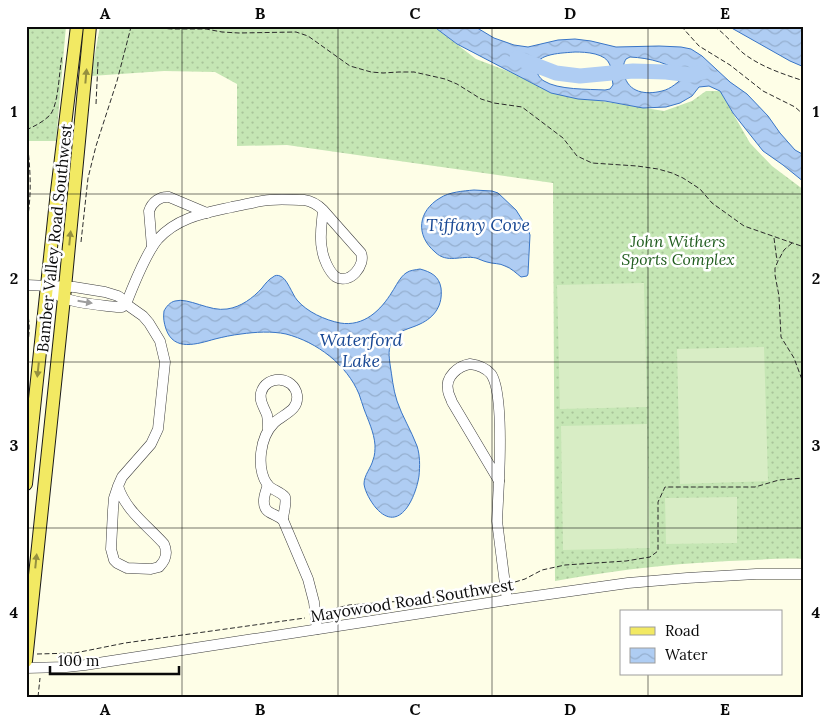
<svg xmlns="http://www.w3.org/2000/svg" width="830" height="723" font-family="Lora,serif">
<style>
.grass{fill:url(#grass-dots)}
.pitch{fill:#d8edc5}
.water{fill:url(#water-waves);stroke:#3975c6;fill-rule:evenodd}
.lines{fill:none;stroke-linecap:round;stroke-linejoin:round}
.river{stroke:#afcdf3;stroke-width:15}
.minor-casing{stroke:#3d3d3d;stroke-width:11}
.major-casing{stroke:#1b1b1b;stroke-width:14}
.path{stroke:#2c2c2c;stroke-width:1;stroke-dasharray:5 2.5;stroke-linecap:butt}
.minor{stroke:#fff;stroke-width:10}
.major{stroke:#f2e963;stroke-width:12}
.oneway{fill:#95903f}
.oneway2{fill:#9d9d9d}
.grid{fill:none;stroke:#0a0a0a;stroke-width:1;stroke-opacity:0.55}
.labels{text-anchor:middle;dominant-baseline:central;stroke-width:5;stroke-linejoin:round;paint-order:stroke}
.street-label{font-size:16px;fill:#0a0a0a;stroke:#fff}
.park-label{font-size:16px;font-style:italic;fill:#205d1e;stroke:#fff}
.water-label{font-size:18px;font-style:italic;fill:#1a4994;stroke:#fff}
.neatline{fill:none;stroke:#0a0a0a;stroke-width:2}
.grid-label{font-size:16px;text-anchor:middle;font-weight:bold;fill:#0a0a0a}
</style>
<defs>
<pattern id="grass-dots" width="8" height="8" patternUnits="userSpaceOnUse" patternTransform="scale(1.25)"><rect width="8" height="8" fill="#c5e6b4"/><path d="M2 2h.1M6 6h.1" fill="none" stroke="#a8c499" stroke-width="1.8" stroke-linecap="round"/></pattern>
<pattern id="water-waves" width="16" height="10" patternUnits="userSpaceOnUse" patternTransform="scale(1.25)"><rect width="16" height="10" fill="#afcdf3"/><path d="M0 5q4-4 8 0t8 0" fill="none" stroke="#95afcf"/></pattern>
</defs>
<rect width="100%" height="100%" fill="#fefee7"/>
<g class="grass">
<polygon points="26,26 66,26 56,141 26,141"/>
<path d="M100,26H427L437,29L476,59L515,74L551,93L664,111L692,101L706,91H720L750,143L772,166L804,190V559C787,558 770,559 754,560C687,562 621,569 555,581L553,183L287,145L237,146V84L215,72L164,71L91,76Z"/>
</g>
<g class="pitch">
<polygon points="644,283 647,407 560,409 557,285"/>
<polygon points="764,347 768,481 680,484 677,349"/>
<polygon points="647,424 650,548 563,550 561,426"/>
<polygon points="737,497 737,543 666,544 665,498"/>
</g>
<g class="water">
<path d="M436,26H474L494,38L514,45L528,47L558,40L575,39L591,41L616,47L659,46L681,47L691,49L702,56L730,82L747,94L768,116L780,133L795,150L804,155V182L783,165L763,151L733,113L720,91L709,86L699,87L692,96L680,103L666,107L643,108L605,101L578,99L551,93L457,44L437,29ZM575,52C586,52 606,53 610,65C612,71 612,79 613,85L610,89L605,90C588,89 558,90 544,81C539,78 537,73 536,68C535,53 564,53 575,52ZM630,57C650,58 670,63 685,76C678,82 671,89 662,91C646,95 628,93 624,74C623,68 623,64 626,59Z"/>
<polygon points="728,26 804,26 804,67 790,61"/>
<path d="M474,190L492,191L498,193L516,210L528,229L530,235L528,274L527,276L521,277C516,273 511,268 505,266C500,263 493,264 487,262C483,261 479,259 476,258C461,255 447,264 435,252C415,235 418,211 440,198C449,192 463,191 474,190Z"/>
<path d="M420,269C431,272 439,276 441,288C443,305 435,317 420,324C410,329 397,330 392,341C388,349 389,356 390,364C392,376 393,389 397,401C402,416 411,430 417,446C420,455 420,466 419,476C416,496 400,535 376,508C371,502 365,492 364,484C364,475 371,468 373,460C375,455 375,450 375,445C374,432 368,420 364,409C362,404 361,399 359,394C347,365 317,342 286,334C272,331 255,332 241,334C232,335 223,337 215,339C197,344 174,352 166,329C164,323 163,318 164,311C166,307 170,302 175,301C188,297 210,312 227,309C241,307 253,298 262,288C265,284 269,279 273,277C275,275 278,275 280,276C287,278 292,294 297,300C307,312 325,320 340,323C364,327 381,310 392,292C396,286 400,277 406,273C410,270 415,270 420,269Z"/>
</g>
<g class="lines">
<polyline class="river" points="517,58 556,73 580,76 633,71 666,72 691,75 703,72"/>
<defs>
<g id="minor">
<path d="M152,247L149,211C152,202 160,196 169,197L207,213"/>
<path d="M26,285L74,287L105,292L118,296L121,298L126,304L143,316L149,323L160,341L165,362L158,429L151,444L122,477L118,486L114,498L113,510L111,549L114,560L117,563L127,568L151,569L159,567C166,560 168,553 164,544C148,526 125,510 118,486"/>
<path d="M47,287C52,291 58,296 64,298C79,304 102,305 117,307H122L126,304"/>
<path d="M126,304C133,286 146,253 158,239C178,217 205,213 232,207C244,205 257,201 270,200C281,199 293,200 304,200C312,201 318,205 323,210L361,253C366,265 350,285 336,277C329,272 323,258 322,249C319,237 322,223 323,210"/>
<path d="M470,364C478,365 485,367 491,374C503,391 500,458 499,481L452,402C451,398 448,394 448,390C445,377 458,366 470,364Z"/>
<path d="M268,430C268,425 268,420 267,415C264,407 259,401 261,393C266,374 294,376 297,395C299,411 283,414 274,423C260,437 256,467 267,484C271,490 280,491 285,497C287,505 283,512 283,520"/>
<polyline points="499,481 497,521 507,600"/>
<path d="M268,485C265,493 260,506 269,512C274,515 278,516 283,520L308,579L314,602L317,629"/>
<polyline points="26,668 66,667 85,665 507,600 628,583 687,578 756,574 804,574"/>
</g>
<g id="major">
<polyline points="26,484 57,191 77,26"/>
<polyline points="26,661 64,298 90,26"/>
</g>
</defs>
<use href="#minor" class="minor-casing"/>
<use href="#major" class="major-casing"/>
<g class="path">
<polyline points="130,26 172,29 206,29 222,32 239,33 296,32 308,36 350,66 371,72 383,73 399,72 414,72 445,79 457,84 481,99 494,103 522,107 563,138 577,156 592,163 637,166 658,169 672,173 683,178 700,189 712,203 744,226 804,247"/>
<polyline points="681,26 699,46 730,65 763,91 795,107 804,115"/>
<path d="M714,26C725,34 733,44 743,53C761,67 783,74 804,81"/>
<polyline points="96,104 98,62"/>
<path d="M26,130C35,126 43,122 50,115C59,104 59,70 62,56"/>
<path d="M26,227C33,192 30,166 26,131"/>
<polyline points="774,238 777,261"/>
<polyline points="81,242 88,178 96,146 117,81 131,27"/>
<polyline points="792,243 784,250 778,261 775,268 775,275 779,296 781,337 794,358 804,385"/>
<path d="M26,310C32,323 28,342 26,356"/>
<polyline points="515,582 525,579 542,570 565,565 626,561 650,557 658,551 658,502 665,487 755,487 779,480 804,478"/>
<polyline points="326,613 337,608 349,605 403,601 435,597 470,587 496,585"/>
<polyline points="37,654 75,653 125,643 305,618"/>
<polyline points="38,697 40,678"/>
</g>
<use href="#minor" class="minor"/>
<use href="#major" class="major"/>
</g>
<defs><path id="oneway-solid" d="M-6-.8H1V-3.2L6.5 0L1 3.2V.8H-6Z" transform="scale(1.25)"/></defs>
<g class="oneway">
<use href="#oneway-solid" transform="translate(86 76) rotate(-85)"/>
<use href="#oneway-solid" transform="translate(70 238) rotate(-84)"/>
<use href="#oneway-solid" transform="translate(38 370) rotate(96)"/>
<use href="#oneway-solid" transform="translate(36 561) rotate(-84)"/>
</g>
<use class="oneway2" href="#oneway-solid" transform="translate(85 302) rotate(9)"/>
<path class="grid" d="M182,26V697M338,26V697M492,26V697M648,26V612M26,194H804M26,362H804M26,528H804M648,674V697"/>
<g class="labels">
<g class="street-label">
<text transform="translate(54 238) rotate(-84)">Bamber Valley Road Southwest</text>
<text transform="translate(412 600) rotate(-9)">Mayowood Road Southwest</text>
</g>
<g class="park-label">
<text x="678" y="241">John Withers<tspan x="678" dy="18">Sports Complex</tspan></text>
</g>
<g class="water-label">
<text x="478" y="224">Tiffany Cove</text>
<text x="361" y="339">Waterford<tspan x="361" dy="21">Lake</tspan></text>
</g>
</g>
<rect width="830" height="723" fill="none" stroke="#ffffff" stroke-width="55"/>
<rect x="620" y="610" width="162" height="65" fill="#ffffff" stroke="#9d9d9d"/>
<rect x="630" y="627" width="25" height="8" fill="#f2e963" stroke="#9d9d9d"/>
<text x="665" y="636" font-size="15" fill="#0a0a0a">Road</text>
<rect x="630" y="648" width="25" height="15" fill="url(#water-waves)" stroke="#9d9d9d"/>
<text x="665" y="660" font-size="15" fill="#0a0a0a">Water</text>
<path d="M50 666v8h129v-8" fill="none" stroke="#0a0a0a" stroke-width="2.5"/>
<text x="58" y="666" font-size="15" fill="#0a0a0a" stroke="#ffffff" stroke-width="4" paint-order="stroke">100 m</text>
<rect x="28" y="28" width="774" height="668" class="neatline"/>
<g class="grid-label">
<text x="105" y="19">A</text>
<text x="260" y="19">B</text>
<text x="415" y="19">C</text>
<text x="570" y="19">D</text>
<text x="725" y="19">E</text>
<text x="14" y="117">1</text>
<text x="816" y="117">1</text>
<text x="14" y="284">2</text>
<text x="816" y="284">2</text>
<text x="14" y="451">3</text>
<text x="816" y="451">3</text>
<text x="14" y="618">4</text>
<text x="816" y="618">4</text>
<text x="105" y="715">A</text>
<text x="260" y="715">B</text>
<text x="415" y="715">C</text>
<text x="570" y="715">D</text>
<text x="725" y="715">E</text>
</g>
</svg>
